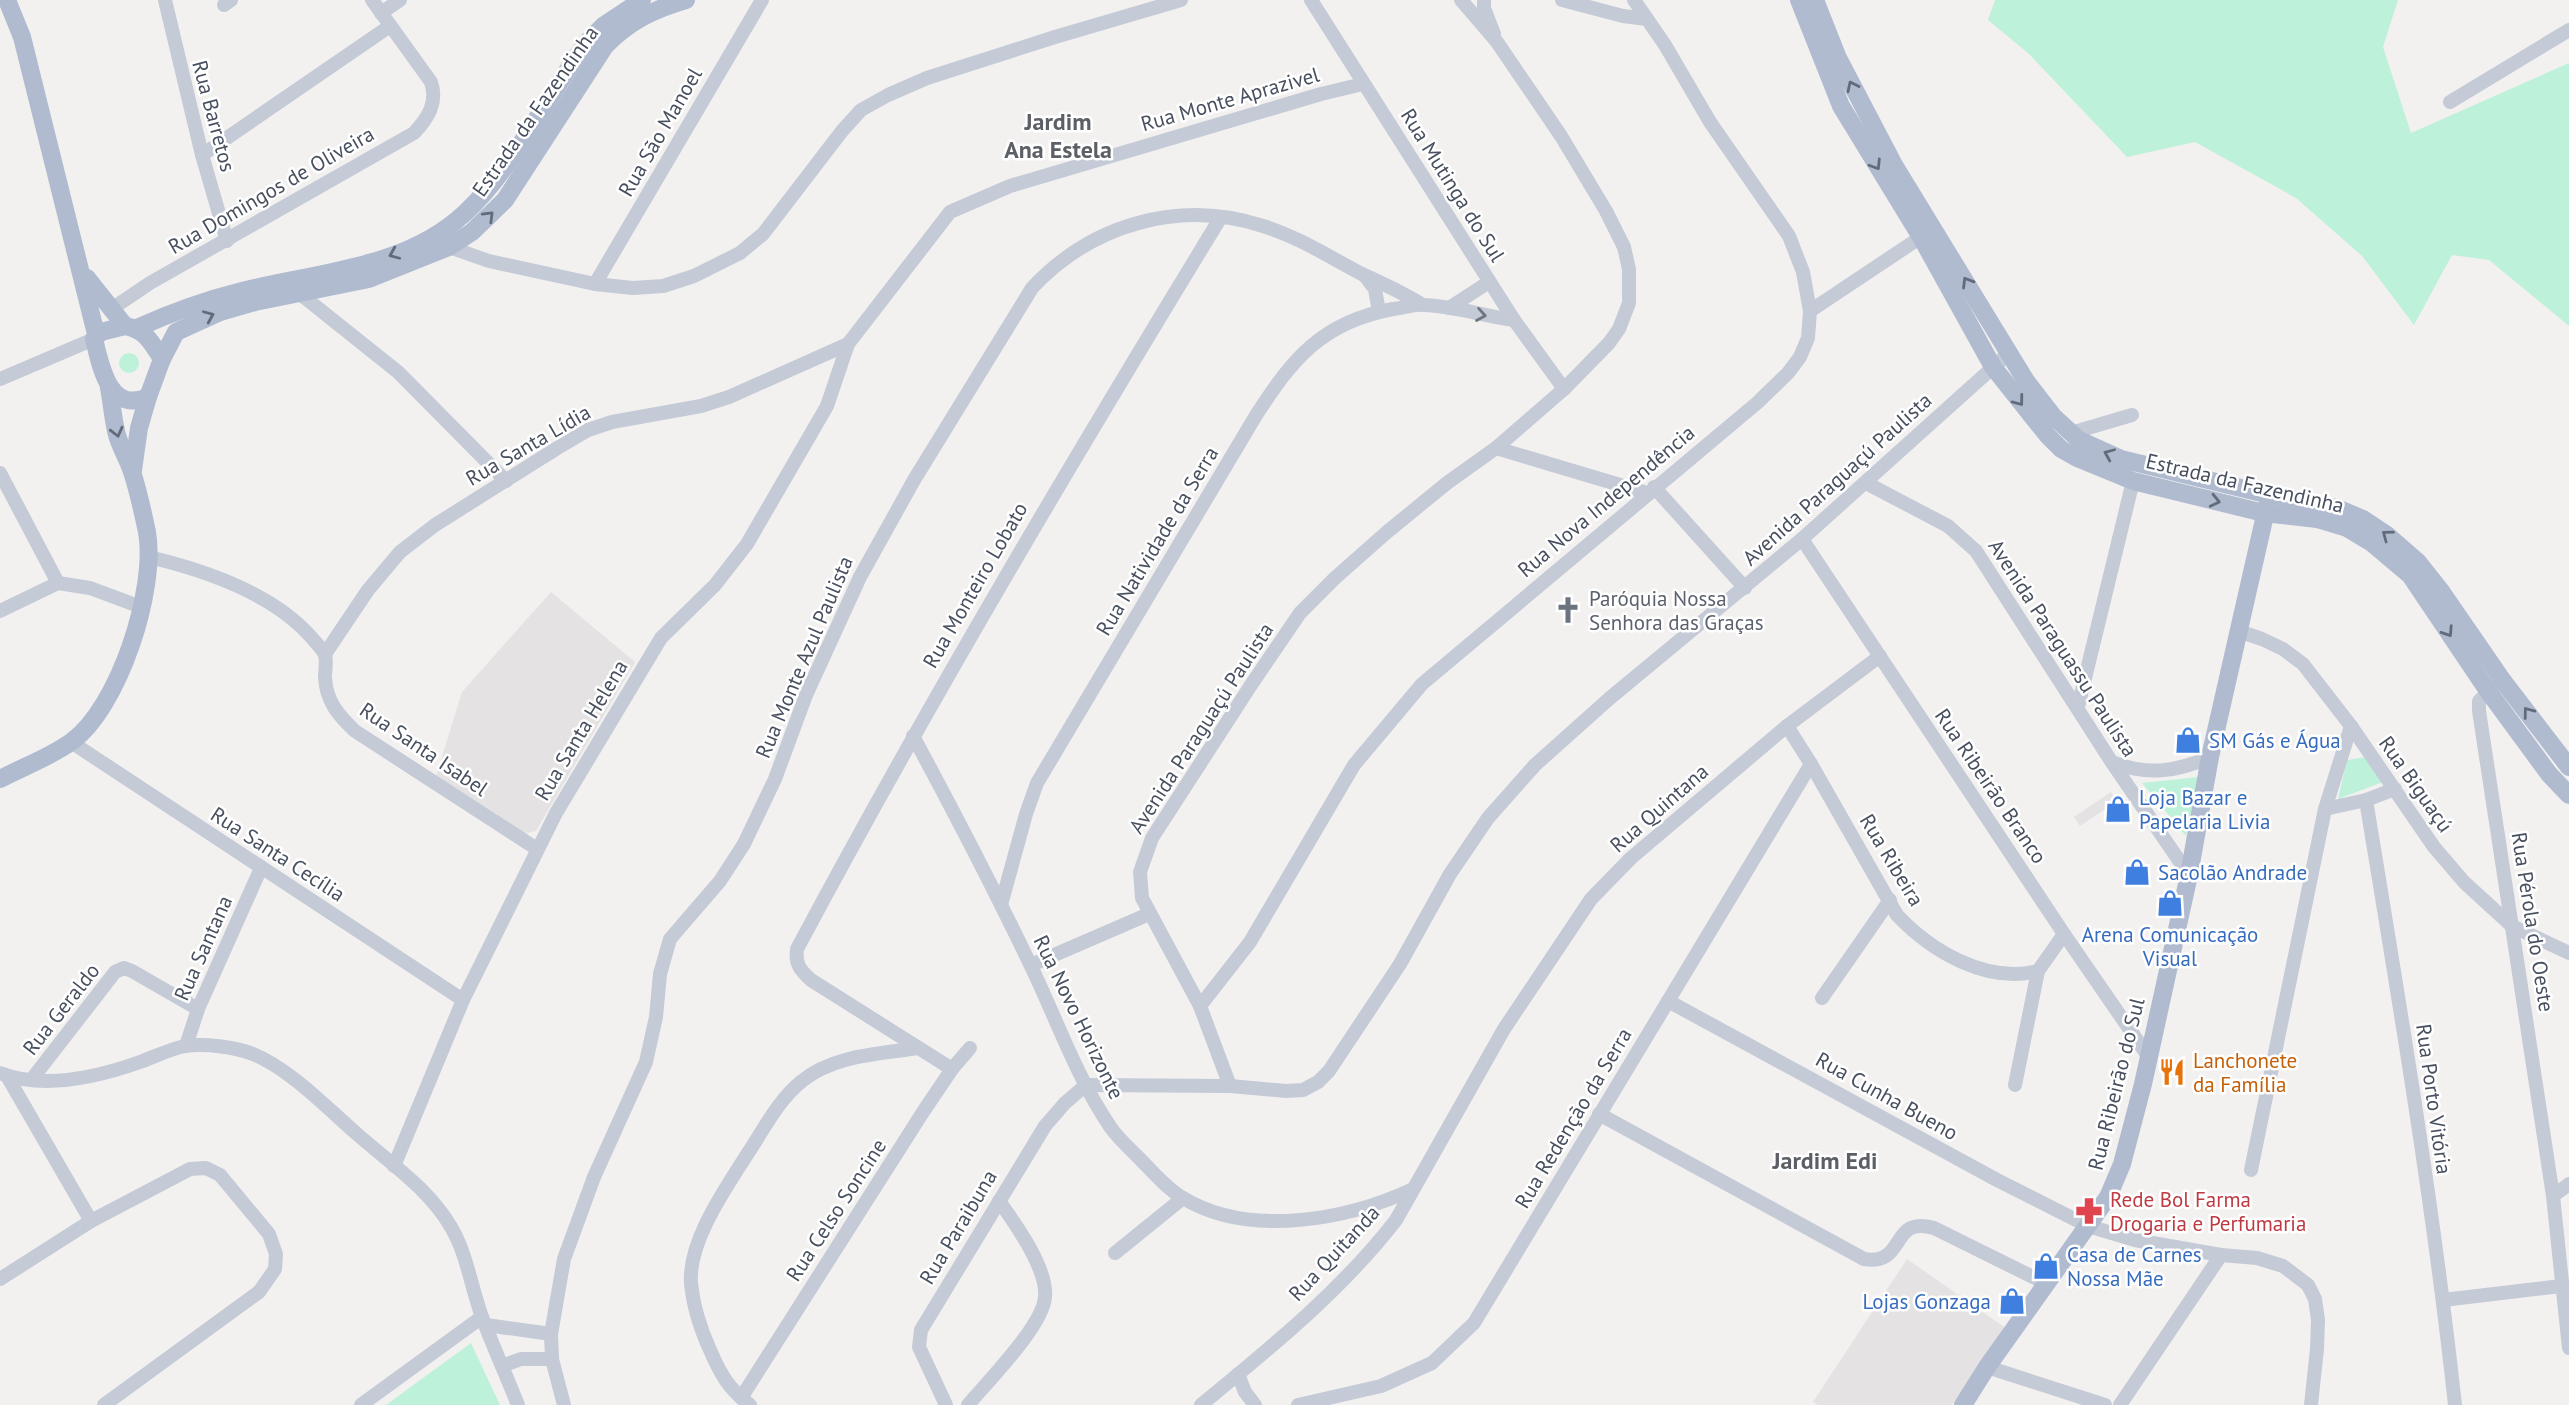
<svg xmlns="http://www.w3.org/2000/svg" width="2569" height="1405" font-family="'PT Sans',sans-serif">
<style>
.education{fill:#e4e2e2}
.green{fill:#bef1da}
.lines{fill:none;stroke-linecap:round;stroke-linejoin:round}
.minor{stroke:#c4cad6;stroke-width:14}
.major{stroke:#b0bbd0;stroke-width:18}
.oneway{stroke:#626b7b}
.oneway2{stroke:#6d7583}
.labels{text-anchor:middle;dominant-baseline:central;stroke-width:5;stroke-linejoin:round;paint-order:stroke}
.street-label{font-size:21px;fill:#48505f;stroke:#fff}
.worship-label{font-size:21px;fill:#5b616d;stroke:#fff;text-anchor:start}
.shop-label{font-size:21px;fill:#366cbe;stroke:#fff;text-anchor:start}
.food-label{font-size:21px;fill:#c56008;stroke:#fff;text-anchor:start}
.health-label{font-size:21px;fill:#be3a42;stroke:#fff;text-anchor:start}
.quarter-label{font-size:24px;font-weight:bold;fill:#5d5f66;stroke:#fff}
</style>
<rect width="100%" height="100%" fill="#f3f1f0"/>
<g class="education">
<polygon points="551,592 635,662 536,831 524,834 436,776 462,692"/>
<polygon points="2111,792 2117,801 2080,826 2074,817"/>
<polygon points="1907,1259 2007,1329 1952,1405 1818,1405 1813,1402"/>
</g>
<g class="green">
<polygon points="1995,0 2398,0 2383,47 2411,133 2569,63 2569,326 2489,260 2452,255 2414,325 2362,256 2296,198 2195,142 2127,157 2029,54 1988,20"/>
<circle cx="129" cy="363" r="10"/>
<polygon points="2365,757 2383,782 2338,799 2347,760"/>
<polygon points="2198,777 2186,836 2142,783"/>
<polygon points="471,1343 500,1405 386,1405"/>
</g>
<g class="lines">
<g class="minor">
<polyline points="165,0 202,155 227,241"/>
<polyline points="1311,0 1514,320 1564,389"/>
<polyline points="1484,0 1484,8 1494,34"/>
<polyline points="1562,0 1623,16 1647,19"/>
<polyline points="224,5 231,0"/>
<polyline points="381,13 400,0"/>
<polyline points="2450,102 2569,30"/>
<polyline points="202,155 390,26"/>
<polyline points="449,247 489,261 595,284 633,288 663,286 694,276 740,253 763,234 842,131 861,110 888,95 927,78 1055,37 1181,0"/>
<polyline points="1365,276 1375,289 1379,312"/>
<polyline points="595,284 762,0"/>
<polyline points="299,293 398,372 506,481"/>
<polyline points="1449,308 1489,282"/>
<path d="M110,310L150,283L414,133C428,118 438,103 431,82L372,0"/>
<polyline points="1810,311 1921,237"/>
<polyline points="0,379 94,339"/>
<polyline points="2071,433 2132,415"/>
<polyline points="1496,448 1647,493"/>
<polyline points="0,473 58,583"/>
<polyline points="1866,483 1948,526 1976,551 2111,761 2189,875"/>
<polyline points="1654,487 1745,588"/>
<polyline points="1802,539 2064,934 2148,1056"/>
<path d="M149,557C204,570 274,594 312,638C316,643 323,649 325,655C327,661 325,670 325,677C326,701 338,715 355,731L537,849"/>
<polyline points="0,611 58,583 90,588 141,607"/>
<polyline points="2238,631 2262,639 2283,649 2303,664 2351,726 2434,847 2464,882 2512,926 2569,953"/>
<polyline points="325,654 368,590 400,552 435,525 559,447 588,430 612,422 701,406 729,397 848,344"/>
<polyline points="2494,687 2479,701 2479,711 2553,1196 2569,1348"/>
<polyline points="2078,707 2133,481"/>
<path d="M1787,726L1811,764L1897,915C1931,951 1986,984 2038,971L2064,934"/>
<path d="M913,736C953,810 992,885 1029,962C1056,1017 1076,1077 1111,1128C1119,1139 1130,1149 1140,1159C1153,1172 1167,1189 1183,1198C1249,1238 1347,1220 1413,1189"/>
<polyline points="71,742 463,1000"/>
<path d="M2112,762C2147,776 2176,772 2210,757"/>
<path d="M2366,800C2399,1001 2433,1202 2455,1405"/>
<polyline points="2325,809 2366,800 2395,789"/>
<path d="M1001,905L1026,814L1037,783L1255,417C1292,359 1322,322 1393,309C1403,308 1414,304 1424,305C1454,306 1484,316 1514,320"/>
<polyline points="1031,965 1149,914"/>
<polyline points="1822,998 1890,900"/>
<polyline points="1668,1001 1997,1180 2088,1226 2135,1240 2221,1255 2257,1258 2283,1266 2308,1285 2315,1299 2318,1320 2317,1349 2311,1405"/>
<polyline points="1200,1006 1250,942 1354,765 1422,684 1757,403 1788,373 1800,357 1808,338 1810,311 1803,272 1789,236 1710,122 1665,45 1634,0"/>
<polyline points="186,1046 198,1009 261,868"/>
<path d="M952,1069L811,980C800,970 795,964 797,949C930,700 1074,458 1221,217"/>
<path d="M0,1073C44,1090 98,1077 140,1062C154,1057 170,1049 185,1046C204,1043 235,1047 253,1054C290,1069 327,1108 357,1134C390,1163 429,1189 451,1227C467,1254 471,1287 482,1317C493,1346 506,1375 518,1405"/>
<polyline points="7,1076 91,1221"/>
<polyline points="32,1079 115,972 124,968 132,971 198,1009"/>
<polyline points="1086,1085 1230,1086 1286,1091 1303,1090 1318,1082 1329,1071 1400,964 1450,874 1488,818 1535,765 1610,698 1802,539 2009,353"/>
<polyline points="2015,1085 2038,971"/>
<polyline points="1230,1086 1200,1006 1142,898 1140,872 1152,838 1251,685 1300,613 1335,578 1387,532 1447,483 1496,448 1564,389 1609,343 1619,329 1629,303 1629,269 1624,247 1606,211 1561,136 1497,42 1461,0"/>
<path d="M1599,1114L1864,1259C1907,1266 1889,1215 1934,1228L2047,1284"/>
<polyline points="394,1166 463,1000 556,813 661,638 715,585 747,544 827,406 848,344 950,212 1010,186 1321,94 1363,84"/>
<polyline points="2251,1170 2325,809 2351,726"/>
<polyline points="2553,1196 2569,1184"/>
<polyline points="1115,1253 1183,1198"/>
<polyline points="0,1279 91,1221 190,1169 206,1168 220,1175 269,1234 276,1254 275,1269 259,1292 104,1405"/>
<polyline points="2443,1300 2561,1286"/>
<polyline points="486,1325 551,1334"/>
<polyline points="502,1366 521,1359 552,1359"/>
<polyline points="1987,1367 2105,1405"/>
<polyline points="1238,1374 1245,1392 1255,1405"/>
<polyline points="741,1398 923,1112 952,1069 970,1048"/>
<polyline points="361,1405 482,1317"/>
<path d="M564,1405L552,1359L551,1334L564,1259L594,1177L646,1062L656,1017L660,974L670,939L720,881L744,844L775,779L806,695L860,577L914,480L1032,288C1092,224 1179,199 1263,226C1299,237 1331,258 1364,275C1384,284 1403,293 1421,304"/>
<path d="M750,1405C728,1388 721,1375 710,1350C701,1330 693,1305 691,1283C688,1241 726,1188 748,1153C764,1129 779,1099 802,1081C833,1055 880,1054 918,1048"/>
<polyline points="946,1405 919,1347 921,1330 1045,1126 1065,1103 1086,1085"/>
<path d="M968,1405C988,1381 1043,1326 1045,1297C1048,1269 1015,1223 999,1201"/>
<path d="M1201,1405C1270,1348 1341,1291 1396,1220L1504,1029L1591,899L1631,858L1787,726L1880,656"/>
<polyline points="1298,1405 1381,1386 1432,1363 1474,1323 1811,764"/>
<polyline points="2120,1405 2221,1255"/>
</g>
<g class="major">
<polyline points="7,0 22,37 96,334"/>
<polyline points="1799,0 1841,106 1921,237 1993,367 2048,436 2061,449 2077,458 2133,481 2264,513 2317,519 2347,528 2372,543 2410,575 2488,691 2549,774 2569,795"/>
<polyline points="1815,0 1838,58 1894,165 2026,381 2053,416 2079,440 2121,459 2270,495 2337,508 2363,519 2387,535 2418,562 2441,591 2503,681 2569,767"/>
<polyline points="87,278 125,326"/>
<path d="M125,326C145,329 152,343 162,359L148,397C109,414 101,367 94,339L101,332Z"/>
<path d="M137,328C170,313 206,300 242,291C317,272 405,269 465,213C516,165 546,97 588,41L603,26L642,0"/>
<path d="M162,359L176,332L220,312L255,302L369,279L449,247L472,232L505,200L605,46C628,22 654,9 686,0"/>
<polyline points="133,470 139,428 148,397"/>
<path d="M0,779C23,767 50,757 71,742C119,708 157,589 147,532C143,513 139,494 133,475C129,461 121,449 117,435C113,420 112,403 109,388"/>
<polyline points="1963,1405 1987,1367 2108,1197 2122,1164 2143,1084 2189,875 2210,757 2268,502"/>
</g>
</g>
<defs><path id="oneway-chevron" d="M-2-3.5L2.5 0L-2 3.5" fill="none" stroke-width="1.6" stroke-linecap="round" stroke-linejoin="round" transform="scale(1.75)"/></defs>
<g class="oneway">
<use href="#oneway-chevron" transform="translate(1852 86) rotate(-116)"/>
<use href="#oneway-chevron" transform="translate(1876 165) rotate(58)"/>
<use href="#oneway-chevron" transform="translate(489 216) rotate(-45)"/>
<use href="#oneway-chevron" transform="translate(394 254) rotate(157)"/>
<use href="#oneway-chevron" transform="translate(1967 282) rotate(-121)"/>
<use href="#oneway-chevron" transform="translate(209 316) rotate(-23)"/>
<use href="#oneway-chevron" transform="translate(2019 401) rotate(53)"/>
<use href="#oneway-chevron" transform="translate(117 432) rotate(76)"/>
<use href="#oneway-chevron" transform="translate(2109 454) rotate(-157)"/>
<use href="#oneway-chevron" transform="translate(2215 501) rotate(13)"/>
<use href="#oneway-chevron" transform="translate(2387 535) rotate(-143)"/>
<use href="#oneway-chevron" transform="translate(2448 632) rotate(57)"/>
<use href="#oneway-chevron" transform="translate(2528 712) rotate(-127)"/>
</g>
<use class="oneway2" href="#oneway-chevron" transform="translate(1481 315) rotate(10)"/>
<defs>
<symbol id="church-bare" viewBox="-9 -9 18 18"><path d="M-1.2-6h2.4v3.5h3.3v2.4h-3.3V6h-2.4V-.1h-3.3v-2.4h3.3Z" fill="#6b7280" stroke="#fff" stroke-width="2.5" paint-order="stroke"/></symbol>
<symbol id="shop-bare" viewBox="-9 -9 18 18"><path d="M-5-2.5h2.3a2.7 3.5 0 0 1 5.4 0H5L5.5 6h-11ZM-1.5-2.5h3a1.5 2.3 0 0 0-3 0Z" fill="#3f7fe0" stroke="#fff" stroke-width="2.5" paint-order="stroke"/></symbol>
<symbol id="restaurant-bare" viewBox="-9 -9 18 18"><path d="M-5-6h1v4h1v-4h1v4h1v-4h1v5L-1.5 .5V6h-2V.5L-5-1ZM5-6V6H3V1.5H1.5Q1.5-4 5-6Z" fill="#e8710a" stroke="#fff" stroke-width="2.5" paint-order="stroke"/></symbol>
<symbol id="pharmacy-bare" viewBox="-9 -9 18 18"><path d="M-2-6h4v4h4v4h-4v4h-4v-4h-4v-4h4Z" fill="#e0444e" stroke="#fff" stroke-width="2.5" paint-order="stroke"/></symbol>
</defs>
<g fill-rule="evenodd">
<use href="#church-bare" x="1549" y="591" width="38" height="38"/>
<use href="#shop-bare" x="2169" y="721" width="38" height="38"/>
<use href="#shop-bare" x="2099" y="790" width="38" height="38"/>
<use href="#shop-bare" x="2118" y="853" width="38" height="38"/>
<use href="#shop-bare" x="2151" y="884" width="38" height="38"/>
<use href="#restaurant-bare" x="2153" y="1053" width="38" height="38"/>
<use href="#pharmacy-bare" x="2070" y="1192" width="38" height="38"/>
<use href="#shop-bare" x="2027" y="1247" width="38" height="38"/>
<use href="#shop-bare" x="1993" y="1282" width="38" height="38"/>
</g>
<g class="labels">
<g class="street-label">
<text transform="translate(1230 99) rotate(-16)">Rua Monte Aprazivel</text>
<text transform="translate(535 111) rotate(-55)">Estrada da Fazendinha</text>
<text transform="translate(214 116) rotate(75)">Rua Barretos</text>
<text transform="translate(660 132) rotate(-60)">Rua São Manoel</text>
<text transform="translate(1453 185) rotate(58)">Rua Mutinga do Sul</text>
<text transform="translate(271 190) rotate(-30)">Rua Domingos de Oliveira</text>
<text transform="translate(528 445) rotate(-30)">Rua Santa Lídia</text>
<text transform="translate(1837 479) rotate(-42)">Avenida Paraguaçú Paulista</text>
<text transform="translate(2245 483) rotate(13)">Estrada da Fazendinha</text>
<text transform="translate(1606 501) rotate(-40)">Rua Nova Independência</text>
<text transform="translate(1157 541) rotate(-59)">Rua Natividade da Serra</text>
<text transform="translate(975 585) rotate(-60)">Rua Monteiro Lobato</text>
<text transform="translate(2063 648) rotate(57)">Avenida Paraguassu Paulista</text>
<text transform="translate(804 657) rotate(-67)">Rua Monte Azul Paulista</text>
<text transform="translate(1201 728) rotate(-57)">Avenida Paraguaçú Paulista</text>
<text transform="translate(581 730) rotate(-59)">Rua Santa Helena</text>
<text transform="translate(424 749) rotate(34)">Rua Santa Isabel</text>
<text transform="translate(2416 784) rotate(55)">Rua Biguaçú</text>
<text transform="translate(1991 786) rotate(56)">Rua Ribeirão Branco</text>
<text transform="translate(1659 808) rotate(-41)">Rua Quintana</text>
<text transform="translate(278 854) rotate(33)">Rua Santa Cecília</text>
<text transform="translate(1892 860) rotate(59)">Rua Ribeira</text>
<text transform="translate(2533 922) rotate(81)">Rua Pérola do Oeste</text>
<text transform="translate(203 948) rotate(-66)">Rua Santana</text>
<text transform="translate(61 1009) rotate(-52)">Rua Geraldo</text>
<text transform="translate(1079 1017) rotate(64)">Rua Novo Horizonte</text>
<text transform="translate(2116 1084) rotate(-76)">Rua Ribeirão do Sul</text>
<text transform="translate(1887 1096) rotate(29)">Rua Cunha Bueno</text>
<text transform="translate(2434 1099) rotate(82)">Rua Porto Vitória</text>
<text transform="translate(1573 1118) rotate(-59)">Rua Redenção da Serra</text>
<text transform="translate(836 1210) rotate(-57)">Rua Celso Soncine</text>
<text transform="translate(958 1227) rotate(-59)">Rua Paraibuna</text>
<text transform="translate(1334 1253) rotate(-47)">Rua Quitanda</text>
</g>
<g class="worship-label">
<text x="1589" y="598">Paróquia Nossa<tspan x="1589" dy="24">Senhora das Graças</tspan></text>
</g>
<g class="shop-label">
<text x="2209" y="740">SM Gás e Água</text>
<text x="2139" y="797">Loja Bazar e<tspan x="2139" dy="24">Papelaria Livia</tspan></text>
<text x="2158" y="872">Sacolão Andrade</text>
<text x="2170" y="934" text-anchor="middle">Arena Comunicação<tspan x="2170" dy="24">Visual</tspan></text>
<text x="2067" y="1254">Casa de Carnes<tspan x="2067" dy="24">Nossa Mãe</tspan></text>
<text x="1991" y="1301" text-anchor="end">Lojas Gonzaga</text>
</g>
<g class="food-label">
<text x="2193" y="1060">Lanchonete<tspan x="2193" dy="24">da Família</tspan></text>
</g>
<g class="health-label">
<text x="2110" y="1199">Rede Bol Farma<tspan x="2110" dy="24">Drogaria e Perfumaria</tspan></text>
</g>
<g class="quarter-label">
<text x="1058" y="121">Jardim<tspan x="1058" dy="28">Ana Estela</tspan></text>
<text x="1825" y="1160">Jardim Edi</text>
</g>
</g>
</svg>
